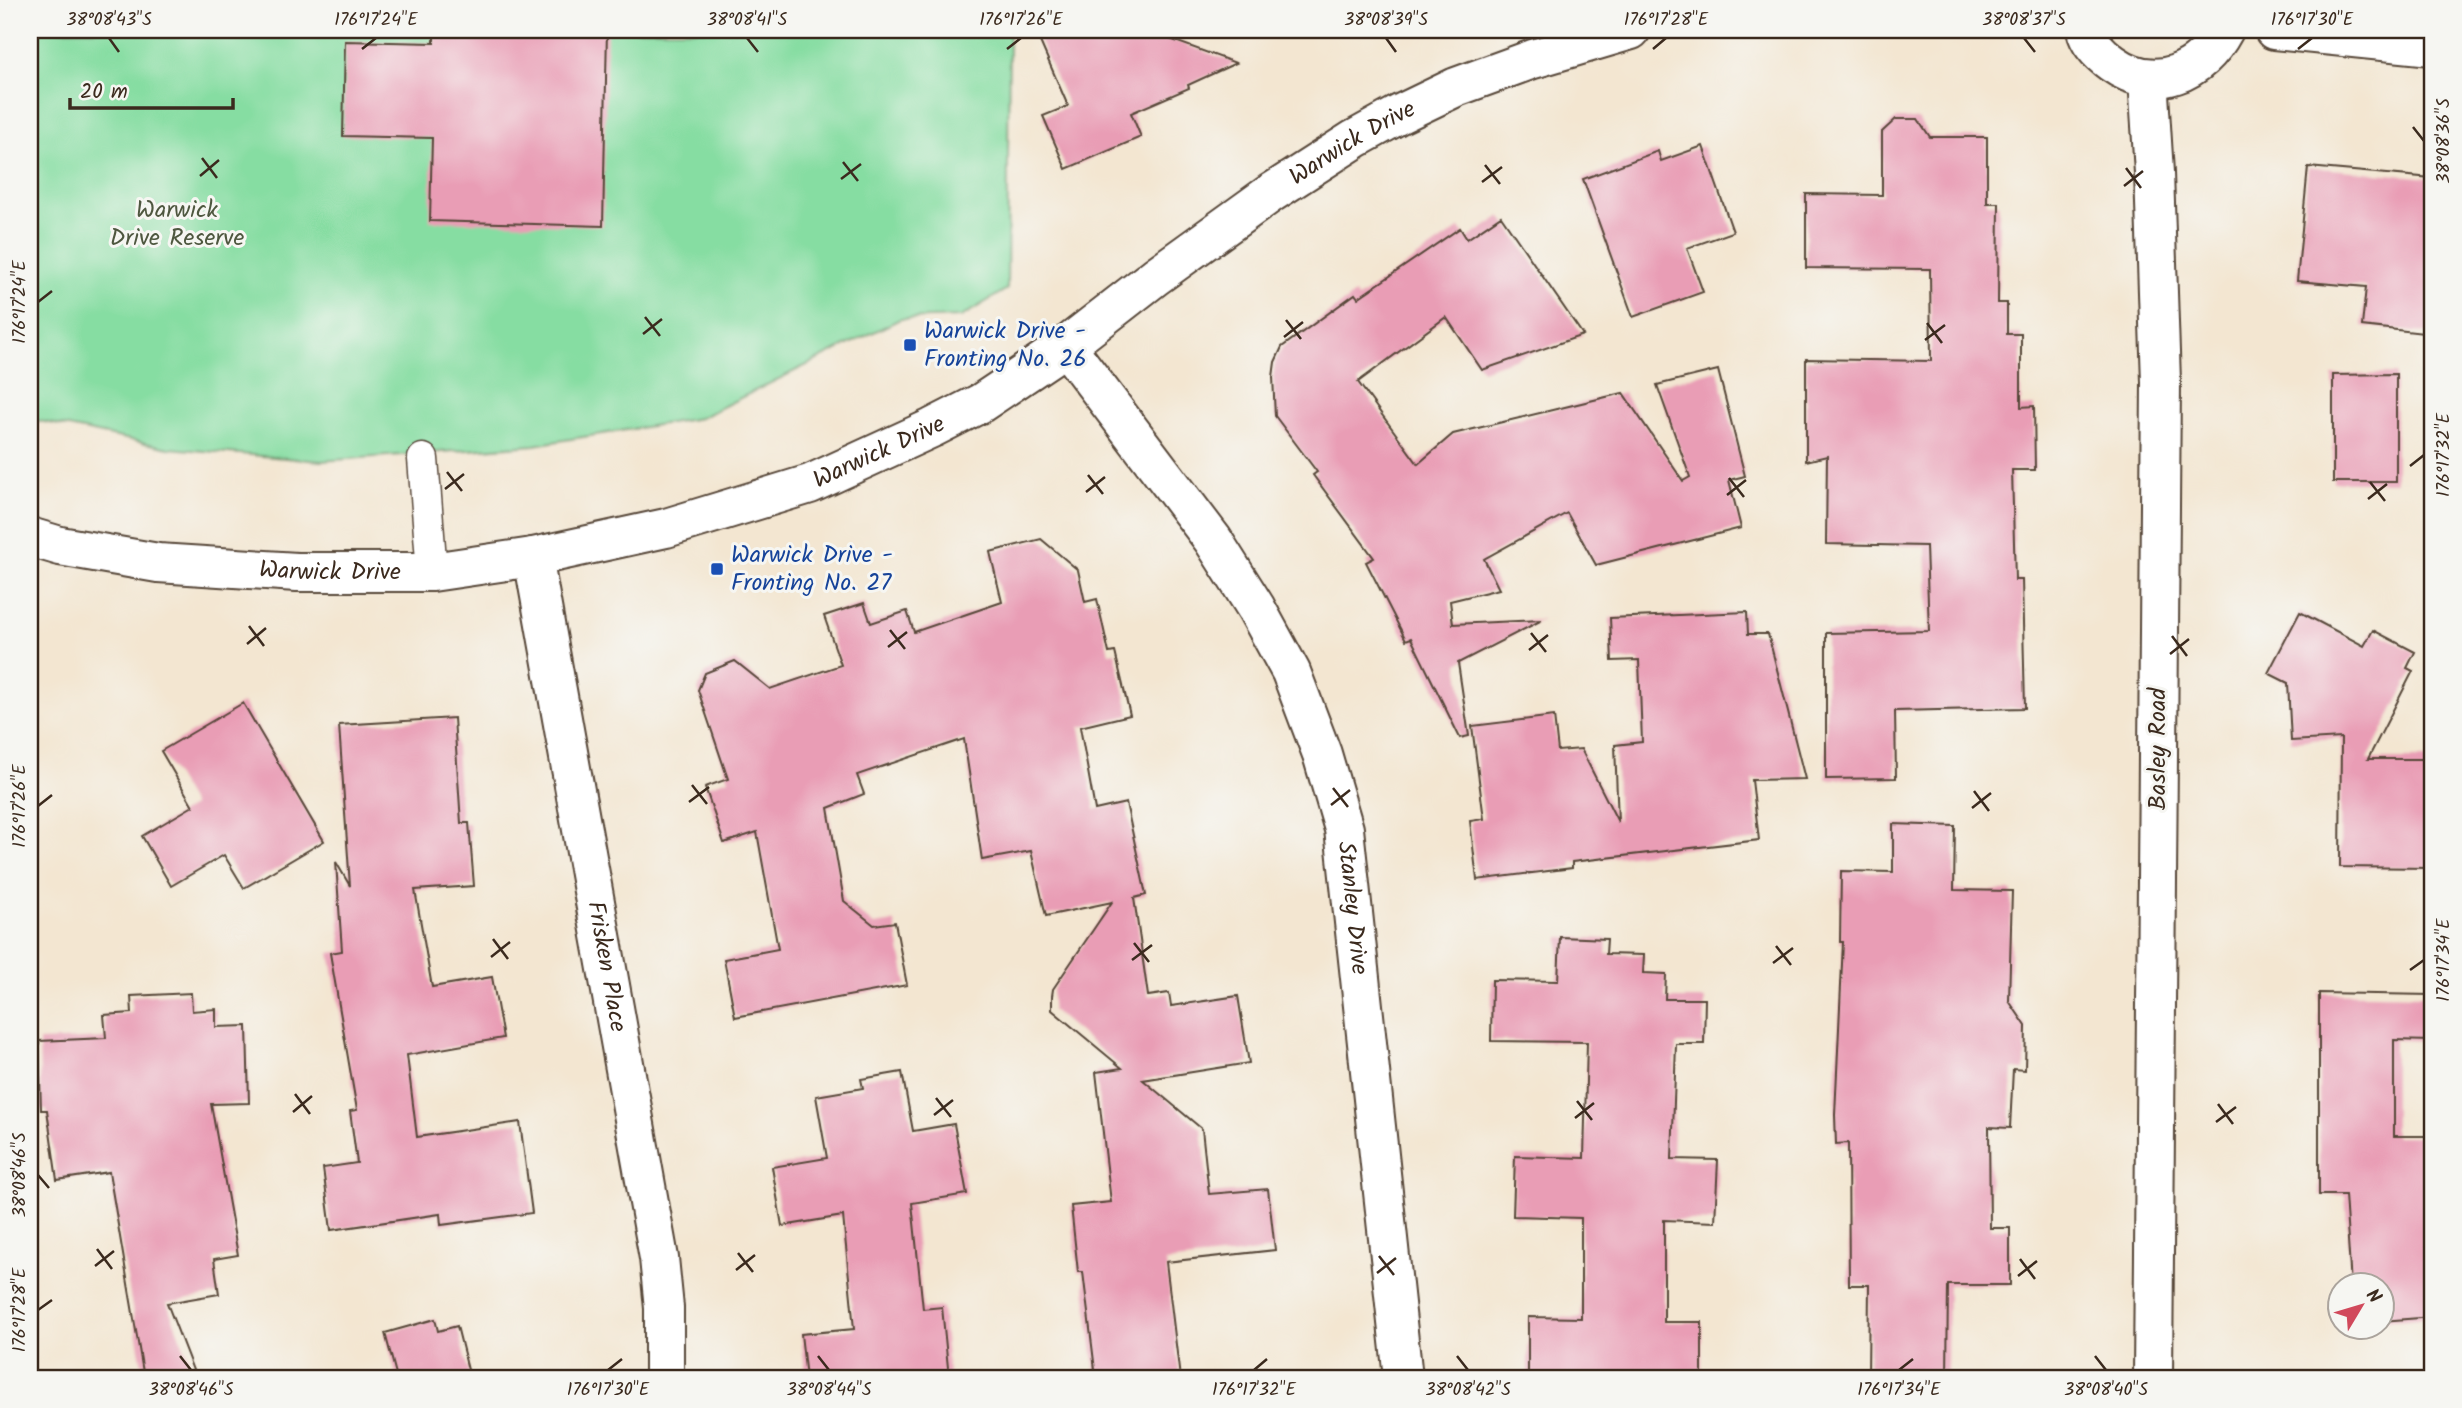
<svg xmlns="http://www.w3.org/2000/svg" width="2462" height="1408" font-family="Kalam,sans-serif">
<style>
.green{fill:#86dda2;stroke:#608460;stroke-width:2}
.building{fill:#e99db5}
.lines{fill:none;stroke-linecap:round;stroke-linejoin:round}
.lane-casing{stroke:#574639;stroke-width:33}
.street-casing{stroke:#574639;stroke-width:42}
.lane{stroke:#fff;stroke-width:30}
.street{stroke:#fff;stroke-width:38}
.ticks{fill:none;stroke:#3b2a1e;stroke-width:2.5}
.transit-dot{fill:#1a4fb4;stroke:#f6f6f2;stroke-width:2.5}
.labels{text-anchor:middle;dominant-baseline:central;stroke-width:6;stroke-linejoin:round;paint-order:stroke}
.street-label{font-size:24px;fill:#3b2a1e;stroke:#f6f6f2}
.park-label{font-size:24px;fill:#4e573f;stroke:#f6f6f2}
.transit-label{font-size:24px;fill:#164399;stroke:#f6f6f2;text-anchor:start}
.neatline{fill:none;stroke:#3b2a1e;stroke-width:2.5}
.ticks-label{font-size:18px;text-anchor:middle;fill:#3b2a1e}
</style>
<rect width="100%" height="100%" fill="#f6f6f2"/>
<filter id="ink" filterUnits="userSpaceOnUse"><feTurbulence type="fractalNoise" baseFrequency=".0143" numOctaves="2"/><feDisplacementMap in="SourceGraphic" scale="14" xChannelSelector="R" yChannelSelector="G"/><feConvolveMatrix kernelMatrix="1 2 1 2 8 2 1 2 1" color-interpolation-filters="sRGB"/></filter>
<filter id="wash" filterUnits="userSpaceOnUse"><feTurbulence type="fractalNoise" baseFrequency=".00686" numOctaves="4" result="noise"/><feDisplacementMap in="SourceGraphic" scale="28" xChannelSelector="R" yChannelSelector="G"/><feGaussianBlur stdDeviation="1.57" result="paint"/><feColorMatrix in="noise" values="0 0 0 0 0 0 0 0 0 0 0 0 0 0 0 0 0 1.4 0 .05"/><feComposite in="paint" operator="in"/></filter>
<g filter="url(#wash)">
<rect width="100%" height="100%" fill="#f3e6d1"/>
<polygon class="green" points="30,30 1009,30 1007,289 961,317 900,319 700,418 534,445 321,461 169,448 30,419"/>
<g id="blocks">
<g class="building">
<polygon points="434,30 607,30 603,226 430,221 432,138 343,136 345,41 434,43"/>
<polygon points="1035,30 1145,30 1236,63 1188,85 1189,88 1131,113 1141,137 1066,169 1043,116 1068,106"/>
<polygon points="1896,119 1918,119 1930,137 1987,137 1987,203 1999,203 1998,303 2007,303 2007,334 2021,334 2021,407 2034,406 2035,470 2012,470 2015,580 2022,580 2025,708 1895,711 1896,778 1826,779 1826,633 1929,631 1926,546 1826,544 1827,456 1806,461 1806,359 1931,361 1930,269 1806,268 1806,194 1882,195 1882,132"/>
<polygon points="1703,146 1733,232 1687,248 1703,292 1633,317 1583,179 1658,151 1661,161"/>
<polygon points="2308,167 2432,178 2432,334 2362,326 2366,287 2297,281"/>
<polygon points="1501,216 1583,335 1482,370 1446,317 1358,382 1418,464 1453,434 1623,393 1683,481 1690,477 1657,385 1718,370 1745,476 1729,480 1741,528 1596,565 1567,513 1484,559 1499,589 1450,601 1453,624 1542,620 1458,663 1469,736 1460,738 1411,638 1406,640 1366,562 1374,558 1313,475 1317,472 1275,416 1273,377 1275,362 1282,347 1355,294 1358,298 1460,228 1467,239"/>
<polygon points="2396,374 2396,482 2333,482 2333,375"/>
<polygon points="1041,539 1078,570 1085,602 1097,599 1109,653 1115,652 1130,715 1080,727 1095,810 1126,803 1146,895 1134,898 1148,996 1169,993 1171,1006 1238,996 1249,1063 1143,1080 1202,1129 1209,1194 1268,1189 1275,1250 1166,1262 1180,1378 1096,1378 1083,1272 1078,1272 1071,1206 1111,1202 1096,1072 1122,1068 1052,1010 1052,996 1053,989 1112,902 1046,916 1031,851 982,860 964,739 857,775 864,794 828,808 844,901 874,925 895,922 907,985 735,1017 724,959 778,949 757,832 724,843 705,787 728,779 698,690 705,673 735,661 770,689 841,665 824,616 864,603 871,623 907,611 914,632 1002,602 990,552"/>
<polygon points="1747,612 1748,634 1768,634 1805,779 1752,780 1759,840 1572,862 1572,868 1477,880 1470,821 1484,819 1472,726 1554,716 1558,751 1581,749 1618,822 1615,745 1642,742 1639,660 1612,661 1610,618"/>
<polygon points="2300,612 2364,646 2373,630 2415,652 2407,668 2413,671 2368,759 2432,759 2432,868 2340,867 2341,738 2291,741 2288,683 2268,673"/>
<polygon points="243,703 324,841 244,888 224,855 171,886 142,836 193,806 161,751"/>
<polygon points="454,718 461,823 469,823 474,886 415,890 432,987 492,977 503,1038 407,1055 417,1137 520,1122 532,1213 441,1225 440,1214 331,1230 323,1168 357,1163 350,1111 357,1110 330,953 342,951 336,862 350,886 339,725"/>
<polygon points="1893,824 1955,826 1954,890 2012,891 2009,1001 2026,1026 2025,1070 2013,1069 2010,1128 1989,1127 1990,1228 2010,1228 2010,1285 1948,1285 1947,1378 1868,1378 1869,1285 1849,1285 1848,1143 1836,1144 1835,1115 1843,942 1840,942 1841,871 1893,872"/>
<polygon points="1560,937 1607,939 1606,954 1644,955 1643,973 1666,974 1665,999 1705,999 1704,1044 1676,1044 1672,1159 1718,1160 1715,1222 1664,1220 1664,1322 1702,1322 1702,1378 1528,1377 1528,1317 1581,1318 1581,1218 1513,1216 1515,1156 1584,1158 1587,1042 1491,1041 1492,980 1558,981"/>
<polygon points="191,993 192,1011 216,1009 216,1027 247,1026 249,1103 211,1104 238,1255 214,1259 219,1294 167,1303 196,1378 144,1378 109,1172 57,1180 47,1110 41,1110 39,1041 106,1038 104,1015 132,1013 131,996"/>
<polygon points="2319,993 2432,995 2432,1041 2394,1040 2394,1136 2432,1136 2432,1317 2382,1321 2382,1285 2351,1285 2345,1195 2319,1195"/>
<polygon points="902,1072 913,1131 954,1124 967,1194 912,1203 923,1309 942,1307 949,1378 806,1378 801,1334 854,1329 843,1216 782,1226 772,1167 827,1158 816,1096 863,1088 861,1079"/>
<polygon points="435,1319 438,1331 457,1326 470,1378 397,1378 385,1333"/>
</g>
</g>
</g>
<g filter="url(#ink)">
<use href="#blocks" fill-opacity="0" stroke="#574639" stroke-width="2"/>
<g class="lines">
<defs>
<polyline id="lane" points="423,459 432,572"/>
<g id="street">
<path d="M2086,30C2089,43 2101,55 2112,63C2155,94 2201,73 2224,30"/>
<polyline points="2274,30 2432,46"/>
<polyline points="2148,78 2154,173 2161,382 2153,1378"/>
<path id="s1" d="M1066,346L1213,540L1256,608L1291,672L1322,754L1344,829L1403,1378"/>
<path id="s2" d="M30,537L60,546L158,563L297,572H432L533,557L666,528L810,484L932,428L981,403L1066,346L1156,276L1271,193L1355,139L1400,114L1456,87L1533,59L1631,30"/>
<path id="s3" d="M533,557L659,1258L664,1308V1378"/>
</g>
</defs>
<use href="#lane" class="lane-casing"/>
<use href="#street" class="street-casing"/>
<use href="#lane" class="lane"/>
<use href="#street" class="street"/>
</g>
</g>
<path class="ticks" d="M109,38L119,52M747,38L758,52M1386,38L1396,52M2024,38L2035,52M362,49L376,38M1007,49L1021,38M1653,49L1666,38M2298,49L2312,38M2413,127L2424,141M202,158L217,178M843,162L858,181M1485,165L1500,184M2126,168L2141,188M200,176L219,160M841,179L861,164M1482,182L1502,167M2124,186L2143,171M38,302L52,291M645,317L660,336M1286,320L1301,339M1927,323L1942,343M643,334L662,319M1284,337L1303,322M1925,340L1945,325M2410,466L2424,455M447,472L462,491M1088,475L1103,494M1729,478L1744,497M2370,482L2385,501M445,489L464,474M1086,492L1105,477M1727,495L1746,480M2368,499L2387,484M249,626L264,646M890,630L905,649M1531,633L1546,652M2172,636L2187,656M247,644L266,628M888,647L907,632M1529,650L1548,635M2170,654L2189,639M692,785L707,804M1333,788L1348,807M1974,791L1989,811M689,802L709,787M1331,805L1350,790M38,806L52,795M1972,808L1991,793M493,939L508,959M1134,943L1149,962M1776,946L1791,965M491,957L510,942M1132,960L1152,945M1773,963L1793,948M2410,970L2424,960M295,1094L310,1114M936,1098L951,1117M1577,1101L1592,1120M2218,1104L2233,1124M293,1112L312,1096M934,1115L953,1100M1575,1118L1594,1103M2216,1122L2236,1107M38,1175L49,1188M97,1249L112,1269M738,1253L753,1272M1379,1256L1394,1275M2020,1259L2035,1279M95,1266L114,1251M736,1270L755,1255M1377,1273L1396,1258M2018,1276L2037,1261M38,1310L52,1300M180,1356L191,1370M818,1356L829,1370M1457,1356L1468,1370M2095,1356L2106,1370M608,1370L622,1359M1254,1370L1267,1359M1899,1370L1913,1359"/>
<g class="transit-dot">
<rect x="903" y="338" width="14" height="14" rx="3.5"/>
<rect x="710" y="562" width="14" height="14" rx="3.5"/>
</g>
<g class="labels">
<g class="street-label">
<text stroke="none"><textPath href="#s2" startOffset="1437">Warwick Drive</textPath></text>
<text stroke="none"><textPath href="#s2" startOffset="870">Warwick Drive</textPath></text>
<text stroke="none"><textPath href="#s2" startOffset="303">Warwick Drive</textPath></text>
<text transform="translate(2158 749) rotate(-90)">Basley Road</text>
<text stroke="none"><textPath href="#s1" startOffset="642">Stanley Drive</textPath></text>
<text stroke="none"><textPath href="#s3" startOffset="416">Frisken Place</textPath></text>
</g>
<g class="park-label">
<text x="177" y="210">Warwick<tspan x="177" dy="28">Drive Reserve</tspan></text>
</g>
<g class="transit-label">
<text x="924" y="331">Warwick Drive -<tspan x="924" dy="28">Fronting No. 26</tspan></text>
<text x="731" y="555">Warwick Drive -<tspan x="731" dy="28">Fronting No. 27</tspan></text>
</g>
</g>
<rect width="2462" height="1408" fill="none" stroke="#f6f6f2" stroke-width="77"/>
<g transform="translate(2361 1306) rotate(52)"><circle r="33" fill="#f6f6f2" stroke="#aba49d" stroke-width="2"/>
<path d="M0-5L12 26L0 18L-12 26Z" fill="#d1495b"/>
<text y="-10" font-size="19" font-weight="bold" text-anchor="middle" fill="#3b2a1e">N</text>
</g>
<path d="M70 98v10h163v-10" fill="none" stroke="#3b2a1e" stroke-width="3.5"/>
<text x="80" y="98" font-size="21" fill="#3b2a1e" stroke="#f6f6f2" stroke-width="5" paint-order="stroke">20 m</text>
<rect x="38" y="38" width="2386" height="1332" class="neatline"/>
<g class="ticks-label">
<text x="109" y="25">38°08'43"S</text>
<text x="376" y="25">176°17'24"E</text>
<text x="747" y="25">38°08'41"S</text>
<text x="1021" y="25">176°17'26"E</text>
<text x="1386" y="25">38°08'39"S</text>
<text x="1666" y="25">176°17'28"E</text>
<text x="2024" y="25">38°08'37"S</text>
<text x="2312" y="25">176°17'30"E</text>
<text transform="translate(2443 141) rotate(-90)" y="6">38°08'36"S</text>
<text transform="translate(19 302) rotate(-90)" y="6">176°17'24"E</text>
<text transform="translate(2443 455) rotate(-90)" y="6">176°17'32"E</text>
<text transform="translate(19 806) rotate(-90)" y="6">176°17'26"E</text>
<text transform="translate(2443 960) rotate(-90)" y="6">176°17'34"E</text>
<text transform="translate(19 1175) rotate(-90)" y="6">38°08'46"S</text>
<text transform="translate(19 1310) rotate(-90)" y="6">176°17'28"E</text>
<text x="191" y="1395">38°08'46"S</text>
<text x="608" y="1395">176°17'30"E</text>
<text x="829" y="1395">38°08'44"S</text>
<text x="1254" y="1395">176°17'32"E</text>
<text x="1468" y="1395">38°08'42"S</text>
<text x="1899" y="1395">176°17'34"E</text>
<text x="2106" y="1395">38°08'40"S</text>
</g>
</svg>
